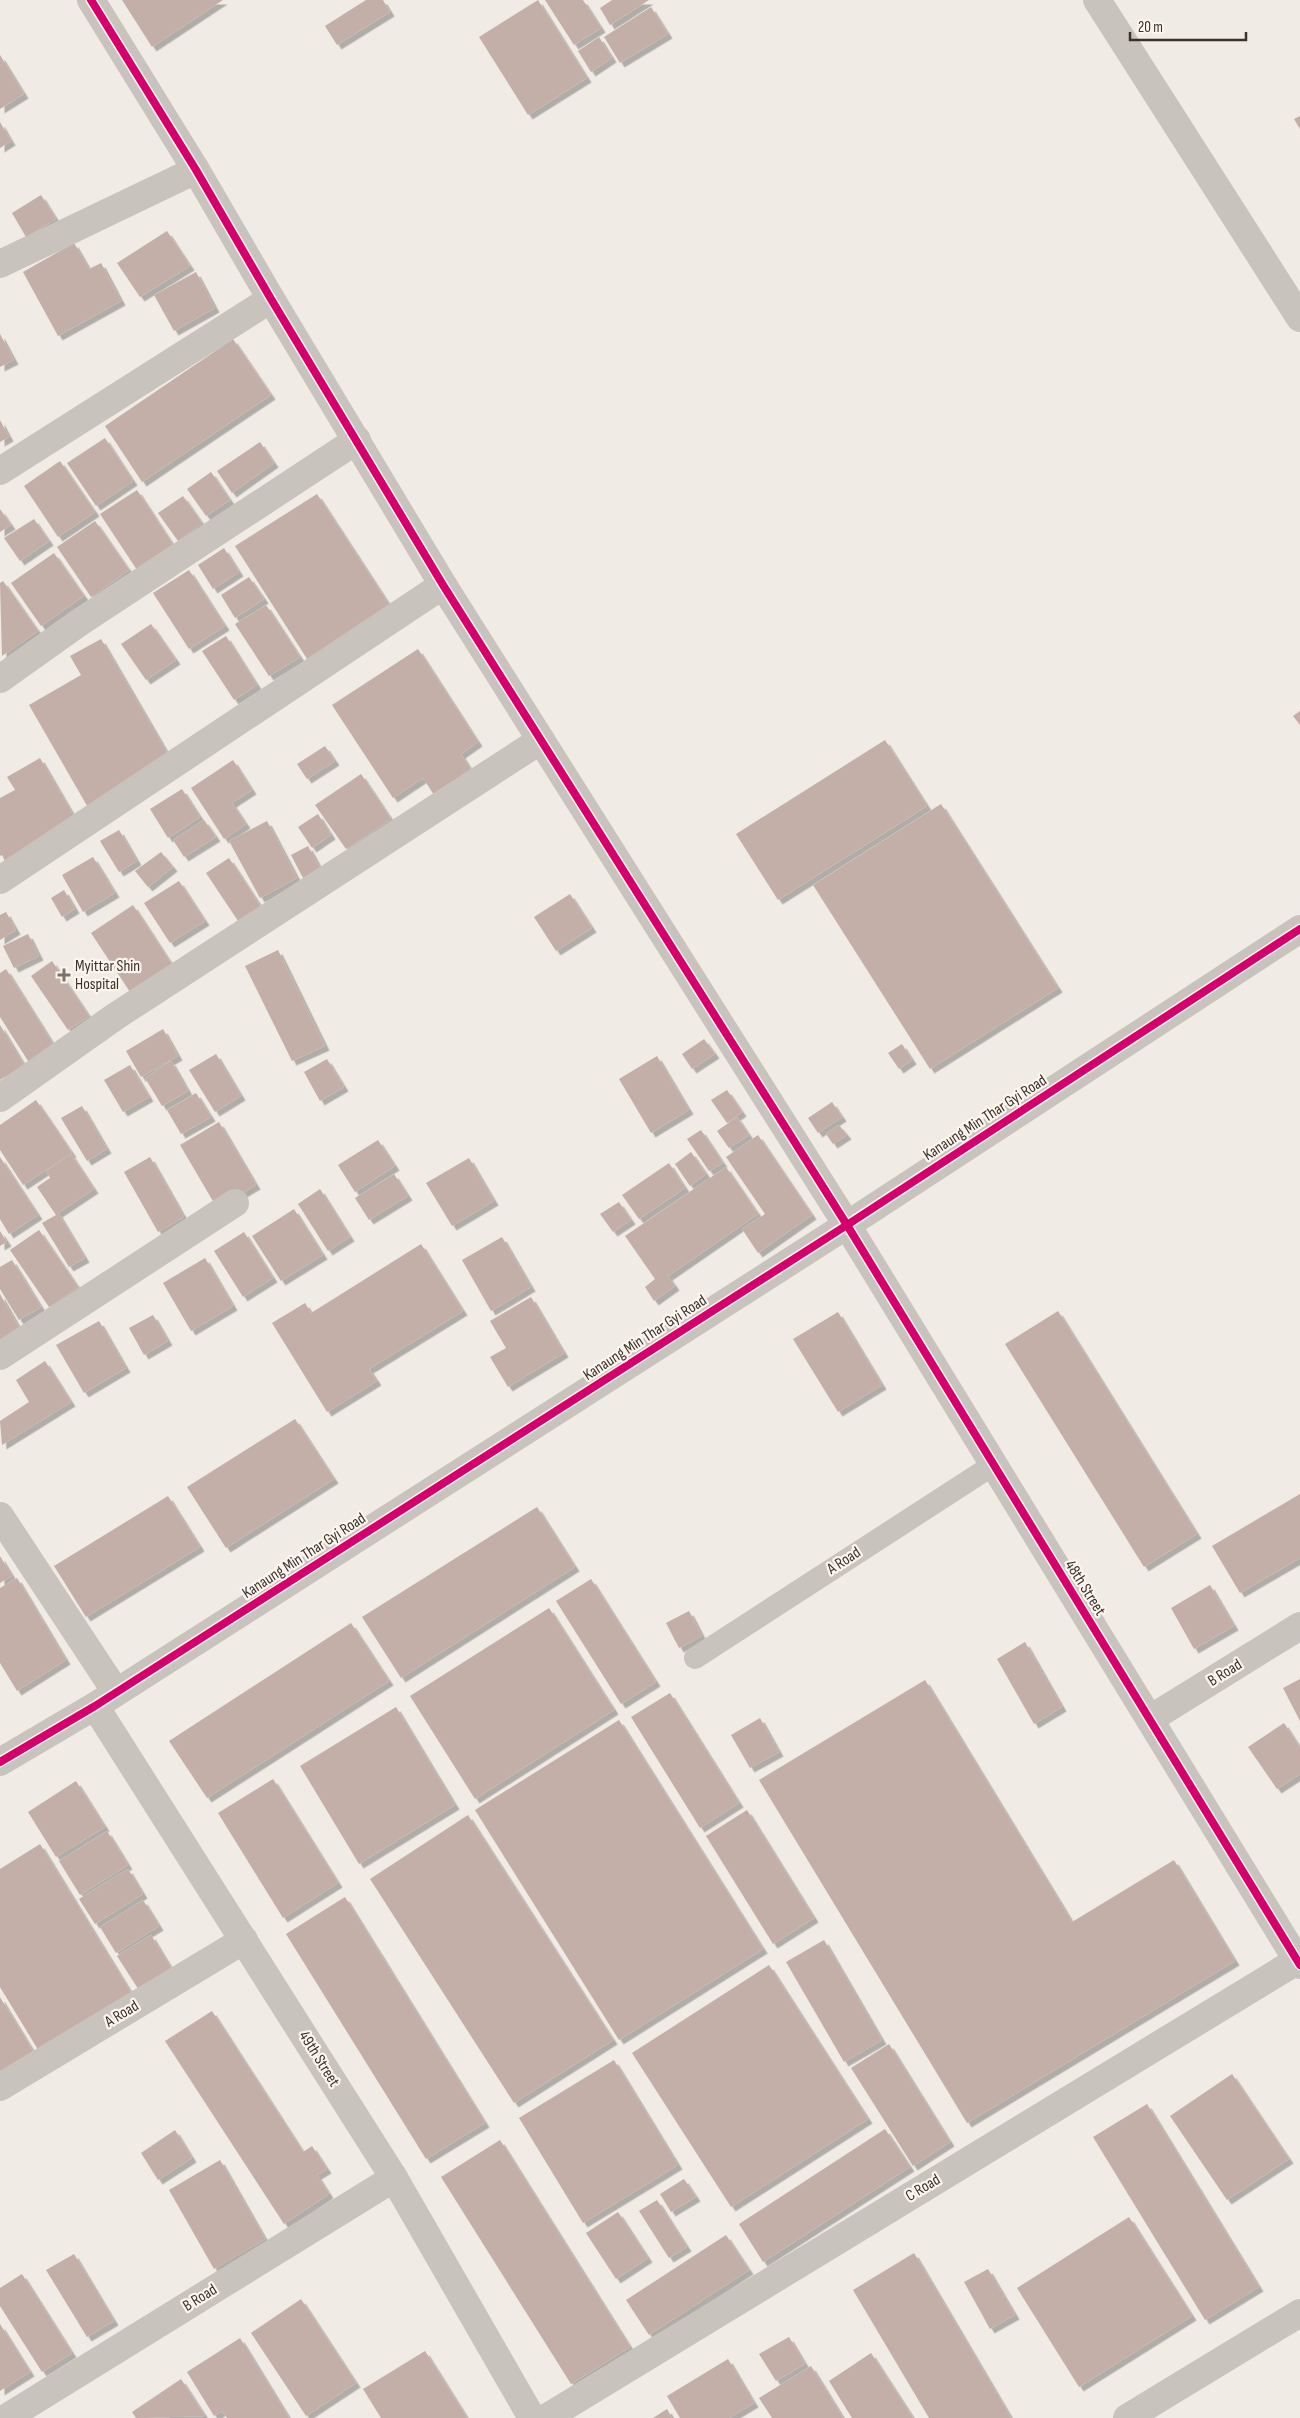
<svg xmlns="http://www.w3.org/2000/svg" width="1300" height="2418" font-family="'Sofia Sans Condensed',sans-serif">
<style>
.building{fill:#c3afa7;filter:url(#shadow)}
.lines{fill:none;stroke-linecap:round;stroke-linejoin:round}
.lane{stroke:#c9c3be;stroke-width:22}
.street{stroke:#c9c3be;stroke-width:28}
.cycleway-casing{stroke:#fbf5ee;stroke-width:11}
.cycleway{stroke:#d6006c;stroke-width:8}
.poi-dot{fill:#7a716c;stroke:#fbf5ee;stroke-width:2}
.labels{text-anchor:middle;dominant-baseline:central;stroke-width:4.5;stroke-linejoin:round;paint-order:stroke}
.poi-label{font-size:16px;fill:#3b302b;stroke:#fbf5ee;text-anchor:start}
.street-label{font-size:16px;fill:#3b302b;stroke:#fbf5ee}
</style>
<defs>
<filter id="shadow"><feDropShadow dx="4.5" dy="4.5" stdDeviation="0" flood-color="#0004"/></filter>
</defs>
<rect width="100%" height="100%" fill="#f0ebe5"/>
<g class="building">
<polygon points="122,0 223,0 152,47"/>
<polygon points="366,0 383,0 390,12 337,45 325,26"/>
<polygon points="538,0 587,78 528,115 479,37"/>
<polygon points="545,0 583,0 601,28 574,45"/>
<polygon points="612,0 649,0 610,25 600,8"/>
<polygon points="651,7 668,34 620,63 604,37"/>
<polygon points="599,37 612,58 591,72 578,51"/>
<polygon points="0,55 24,94 0,109"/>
<polygon points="1300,116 1300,129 1294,119"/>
<polygon points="0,122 11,141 0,148"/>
<polygon points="41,195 56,219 26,237 12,213"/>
<polygon points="167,231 190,266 140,297 117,263"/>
<polygon points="74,243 89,269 101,263 121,301 58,336 23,272"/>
<polygon points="196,272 215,308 174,331 154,295"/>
<polygon points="0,334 14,360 0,367"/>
<polygon points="233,339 271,395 142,482 105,426"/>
<polygon points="0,420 9,437 0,442"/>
<polygon points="105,438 133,481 96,506 67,463"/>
<polygon points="260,442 274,463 232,493 217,471"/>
<polygon points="60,461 95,512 58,537 24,486"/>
<polygon points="211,472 230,500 206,516 187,489"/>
<polygon points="137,490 173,545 137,570 100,514"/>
<polygon points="317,494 392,609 309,662 235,546"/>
<polygon points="183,496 202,523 178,541 158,513"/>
<polygon points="0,509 11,525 0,532"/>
<polygon points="34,519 49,541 20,561 4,538"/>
<polygon points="95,521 129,570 91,597 57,547"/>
<polygon points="224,548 239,572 213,589 198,565"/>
<polygon points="54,553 84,596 41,626 11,583"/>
<polygon points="189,570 225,626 189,649 153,593"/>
<polygon points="249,577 264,599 235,618 221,595"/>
<polygon points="3,581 38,631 2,656 0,583"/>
<polygon points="266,605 300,657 269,676 235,624"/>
<polygon points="151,624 176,660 146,680 121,644"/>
<polygon points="226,636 257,685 234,700 202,651"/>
<polygon points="101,639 173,763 90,811 29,705 81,675 70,656"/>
<polygon points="418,649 478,742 461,754 473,773 436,798 423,778 393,798 332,705"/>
<polygon points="1300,711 1300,725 1293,716"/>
<polygon points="885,740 927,806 778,900 736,834"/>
<polygon points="325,746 335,761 307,779 297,764"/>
<polygon points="40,758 76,820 5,861 2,855 0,856 0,798 15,790 7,777"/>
<polygon points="233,760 252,790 232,803 246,824 224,839 191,788"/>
<polygon points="361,774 391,819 346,849 315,805"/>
<polygon points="182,789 200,817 168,838 150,809"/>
<polygon points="941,804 1058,988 930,1069 813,885"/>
<polygon points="318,814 331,835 312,848 298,827"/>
<polygon points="204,820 216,837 184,857 173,840"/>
<polygon points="267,821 297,878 260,898 229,841"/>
<polygon points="119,830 137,861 119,872 100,841"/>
<polygon points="308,846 320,868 303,878 291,855"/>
<polygon points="161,852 173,867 148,887 135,871"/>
<polygon points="93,857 115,893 83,912 62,875"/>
<polygon points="229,858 261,907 238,921 206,873"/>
<polygon points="179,881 205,921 170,943 144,903"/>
<polygon points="64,890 75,909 62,917 51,898"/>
<polygon points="570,894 592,928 556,951 534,917"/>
<polygon points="133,905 172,965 130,992 91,933"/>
<polygon points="6,912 16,930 0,940 0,915"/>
<polygon points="28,934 39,956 14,968 3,946"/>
<polygon points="278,950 325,1046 292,1061 245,966"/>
<polygon points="52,961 89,1016 68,1030 31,976"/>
<polygon points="6,969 55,1047 30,1064 0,1017 0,973"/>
<polygon points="0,1025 24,1065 0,1080"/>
<polygon points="163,1029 178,1056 141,1077 126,1051"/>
<polygon points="704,1039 715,1054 692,1069 682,1054"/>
<polygon points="902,1044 912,1060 899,1069 888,1053"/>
<polygon points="216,1054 241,1096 215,1112 189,1070"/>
<polygon points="657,1056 689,1110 651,1133 619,1079"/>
<polygon points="327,1059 344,1087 320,1101 304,1072"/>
<polygon points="171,1061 188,1091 162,1106 145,1078"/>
<polygon points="130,1065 149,1097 123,1112 104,1080"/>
<polygon points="727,1090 742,1112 727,1123 711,1100"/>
<polygon points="196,1093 211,1117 181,1134 167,1110"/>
<polygon points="36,1100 72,1153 23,1185 0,1150 0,1125"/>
<polygon points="832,1102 842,1117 818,1133 808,1118"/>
<polygon points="82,1106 107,1149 87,1161 61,1118"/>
<polygon points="737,1117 749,1135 729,1148 717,1131"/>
<polygon points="219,1122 256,1185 217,1208 180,1145"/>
<polygon points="839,1125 847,1135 833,1144 826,1134"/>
<polygon points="701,1130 723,1163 709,1171 687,1139"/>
<polygon points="758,1135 812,1215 758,1253 742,1229 765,1214 726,1157"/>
<polygon points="378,1140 395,1166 355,1192 338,1165"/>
<polygon points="691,1152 706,1174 690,1186 675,1164"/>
<polygon points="71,1154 94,1189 58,1213 85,1258 69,1267 42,1223 56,1215 37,1187 50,1178 46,1171"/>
<polygon points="0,1157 38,1215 9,1234 0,1219"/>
<polygon points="150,1157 184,1217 158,1232 124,1172"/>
<polygon points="469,1158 494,1201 452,1226 426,1183"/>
<polygon points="669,1163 685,1188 639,1219 622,1195"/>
<polygon points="726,1167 758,1214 668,1276 675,1286 654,1301 645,1287 655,1279 625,1236"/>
<polygon points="394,1174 408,1196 369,1220 355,1198"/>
<polygon points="320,1189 350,1237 328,1251 298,1204"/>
<polygon points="619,1202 631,1220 613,1232 600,1214"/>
<polygon points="294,1209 323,1255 281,1281 252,1236"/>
<polygon points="39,1230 78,1287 49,1307 10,1250"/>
<polygon points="0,1231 7,1242 0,1246"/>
<polygon points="244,1232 273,1278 243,1297 214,1251"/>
<polygon points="502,1237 531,1287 491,1311 462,1260"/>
<polygon points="421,1244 463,1311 369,1369 377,1381 327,1412 272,1323 305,1303 311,1313"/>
<polygon points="205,1258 233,1306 191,1331 163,1283"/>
<polygon points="12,1260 41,1307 19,1320 0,1289 0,1267"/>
<polygon points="0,1294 21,1331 0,1343"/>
<polygon points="531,1297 564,1353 508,1387 490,1357 506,1348 490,1321"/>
<polygon points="1058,1311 1197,1534 1144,1567 1005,1344"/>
<polygon points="838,1312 882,1385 838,1412 793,1339"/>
<polygon points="153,1315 168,1341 144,1355 129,1328"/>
<polygon points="99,1321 126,1368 84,1393 56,1345"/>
<polygon points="45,1361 71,1402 2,1445 0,1421 29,1402 16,1380"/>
<polygon points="295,1419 334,1479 226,1548 187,1487"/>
<polygon points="1300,1494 1300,1558 1240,1593 1212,1546"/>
<polygon points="168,1496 200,1547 86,1617 54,1566"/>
<polygon points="537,1507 575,1567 401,1678 362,1617"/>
<polygon points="0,1556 12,1576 0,1583"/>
<polygon points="17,1578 66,1660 17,1691 0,1663 0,1588"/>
<polygon points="591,1579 656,1682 621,1704 556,1601"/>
<polygon points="1210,1585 1234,1626 1194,1649 1171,1608"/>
<polygon points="549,1608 614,1710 475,1799 410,1696"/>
<polygon points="689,1611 702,1636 679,1648 666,1623"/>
<polygon points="351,1623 389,1681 207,1798 169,1741"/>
<polygon points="1025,1642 1062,1707 1034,1724 997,1659"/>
<polygon points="1300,1679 1300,1721 1283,1688"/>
<polygon points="925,1680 1072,1922 1174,1860 1235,1961 967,2123 759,1780"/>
<polygon points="670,1693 739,1803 700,1828 631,1717"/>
<polygon points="396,1707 455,1805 359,1864 300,1766"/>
<polygon points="760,1718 779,1752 750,1768 731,1735"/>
<polygon points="619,1720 763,1949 619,2040 475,1810"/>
<polygon points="1284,1723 1300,1748 1300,1774 1277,1789 1248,1747"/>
<polygon points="273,1779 338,1883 283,1918 218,1813"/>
<polygon points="76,1781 105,1827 56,1857 28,1812"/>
<polygon points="747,1810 814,1918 773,1944 706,1836"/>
<polygon points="468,1815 613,2040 514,2103 370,1879"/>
<polygon points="107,1831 128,1865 80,1895 59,1861"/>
<polygon points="40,1844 136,2001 43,2058 0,1987 0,1869"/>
<polygon points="128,1869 143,1894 95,1924 79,1899"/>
<polygon points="345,1897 485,2123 426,2159 286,1934"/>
<polygon points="143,1900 159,1926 116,1953 100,1927"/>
<polygon points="151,1935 177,1978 144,1998 117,1956"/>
<polygon points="824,1940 882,2040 844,2062 786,1962"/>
<polygon points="769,1965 868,2119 731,2207 632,2053"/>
<polygon points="0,1997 34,2053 0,2073"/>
<polygon points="212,2011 303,2152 312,2146 327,2169 317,2175 329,2194 284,2224 165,2041"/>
<polygon points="889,2044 950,2142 913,2166 851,2068"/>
<polygon points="614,2060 678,2165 583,2223 519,2118"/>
<polygon points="1232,2074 1289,2159 1227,2200 1170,2116"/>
<polygon points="1147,2104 1259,2287 1205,2320 1093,2137"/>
<polygon points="885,2129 910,2167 763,2262 739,2224"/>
<polygon points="175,2130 192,2158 158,2180 141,2153"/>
<polygon points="500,2140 630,2347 571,2384 441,2177"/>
<polygon points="220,2160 265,2239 214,2269 169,2190"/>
<polygon points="684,2179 696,2197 671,2212 660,2194"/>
<polygon points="657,2200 687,2247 669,2258 639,2211"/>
<polygon points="618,2212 648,2258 616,2279 586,2233"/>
<polygon points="1129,2217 1192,2316 1079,2387 1017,2288"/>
<polygon points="726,2235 749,2270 649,2335 626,2300"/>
<polygon points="914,2253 1011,2418 929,2418 853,2290"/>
<polygon points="74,2254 114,2321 87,2337 46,2270"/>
<polygon points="988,2269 1015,2315 990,2329 964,2282"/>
<polygon points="22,2274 72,2353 42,2372 0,2306 0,2288"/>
<polygon points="301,2299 356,2383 306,2416 251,2333"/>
<polygon points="0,2324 30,2372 0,2391"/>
<polygon points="789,2337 805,2364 776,2381 759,2354"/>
<polygon points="240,2338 289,2418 227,2418 222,2411 214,2416 187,2372"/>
<polygon points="425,2351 467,2418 381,2418 363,2389"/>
<polygon points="871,2353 913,2418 852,2418 829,2381"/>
<polygon points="728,2359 754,2403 729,2418 680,2418 667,2396"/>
<polygon points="811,2366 843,2418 772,2418 759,2398"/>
<polygon points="181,2379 205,2416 136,2418 132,2412"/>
<polygon points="667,2409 672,2418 653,2418"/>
</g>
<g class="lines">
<polyline class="lane" points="695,1658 993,1465"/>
<g class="street">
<polyline points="91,0 196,170 271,299 443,585 847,1225 1300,1965"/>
<polyline points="1097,0 1300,318"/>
<polyline points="0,264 196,170"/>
<polyline points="0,471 271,299"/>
<polyline points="0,679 80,622 357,440"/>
<polyline points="0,880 443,585"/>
<polyline points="0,1098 116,1016 541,740"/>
<polyline points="0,1356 235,1203"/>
<polyline points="0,1516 116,1692"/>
<polyline points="95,1706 394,2178 532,2418"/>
<polyline points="1150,1719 1300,1626"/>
<polyline points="0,1762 95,1706 847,1225 1300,929"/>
<polyline points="0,2087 244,1940"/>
<polyline points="6,2418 394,2178"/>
<polyline points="546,2418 1300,1959"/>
<polyline points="1127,2418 1300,2313"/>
</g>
<defs>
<g id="cycleway">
<polyline points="91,0 196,170 271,299 443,585 847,1225 1300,1965"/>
<polyline points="0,1762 95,1706 847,1225 1300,929"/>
</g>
</defs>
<use href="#cycleway" class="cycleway-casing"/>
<use href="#cycleway" class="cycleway"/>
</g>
<path class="poi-dot" d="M61.5 967.5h5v5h5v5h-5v5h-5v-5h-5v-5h5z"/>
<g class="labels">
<g class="poi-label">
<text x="75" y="966">Myittar Shin<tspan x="75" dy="18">Hospital</tspan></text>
</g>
<g class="street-label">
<text transform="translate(985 1118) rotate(-33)">Kanaung Min Thar Gyi Road</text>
<text transform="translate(645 1338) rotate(-33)">Kanaung Min Thar Gyi Road</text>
<text transform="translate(304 1556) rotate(-33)">Kanaung Min Thar Gyi Road</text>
<text transform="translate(844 1561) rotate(-33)">A Road</text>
<text transform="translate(1085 1588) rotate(58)">48th Street</text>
<text transform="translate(1225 1673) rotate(-32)">B Road</text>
<text transform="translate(122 2014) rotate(-31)">A Road</text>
<text transform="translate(319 2059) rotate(58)">49th Street</text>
<text transform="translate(923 2188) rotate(-31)">C Road</text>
<text transform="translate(200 2298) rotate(-32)">B Road</text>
</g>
</g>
<path d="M1130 32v8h116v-8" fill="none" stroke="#3b302b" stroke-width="2.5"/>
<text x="1138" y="32" font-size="15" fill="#3b302b" stroke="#fbf5ee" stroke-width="4" paint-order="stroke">20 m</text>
</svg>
